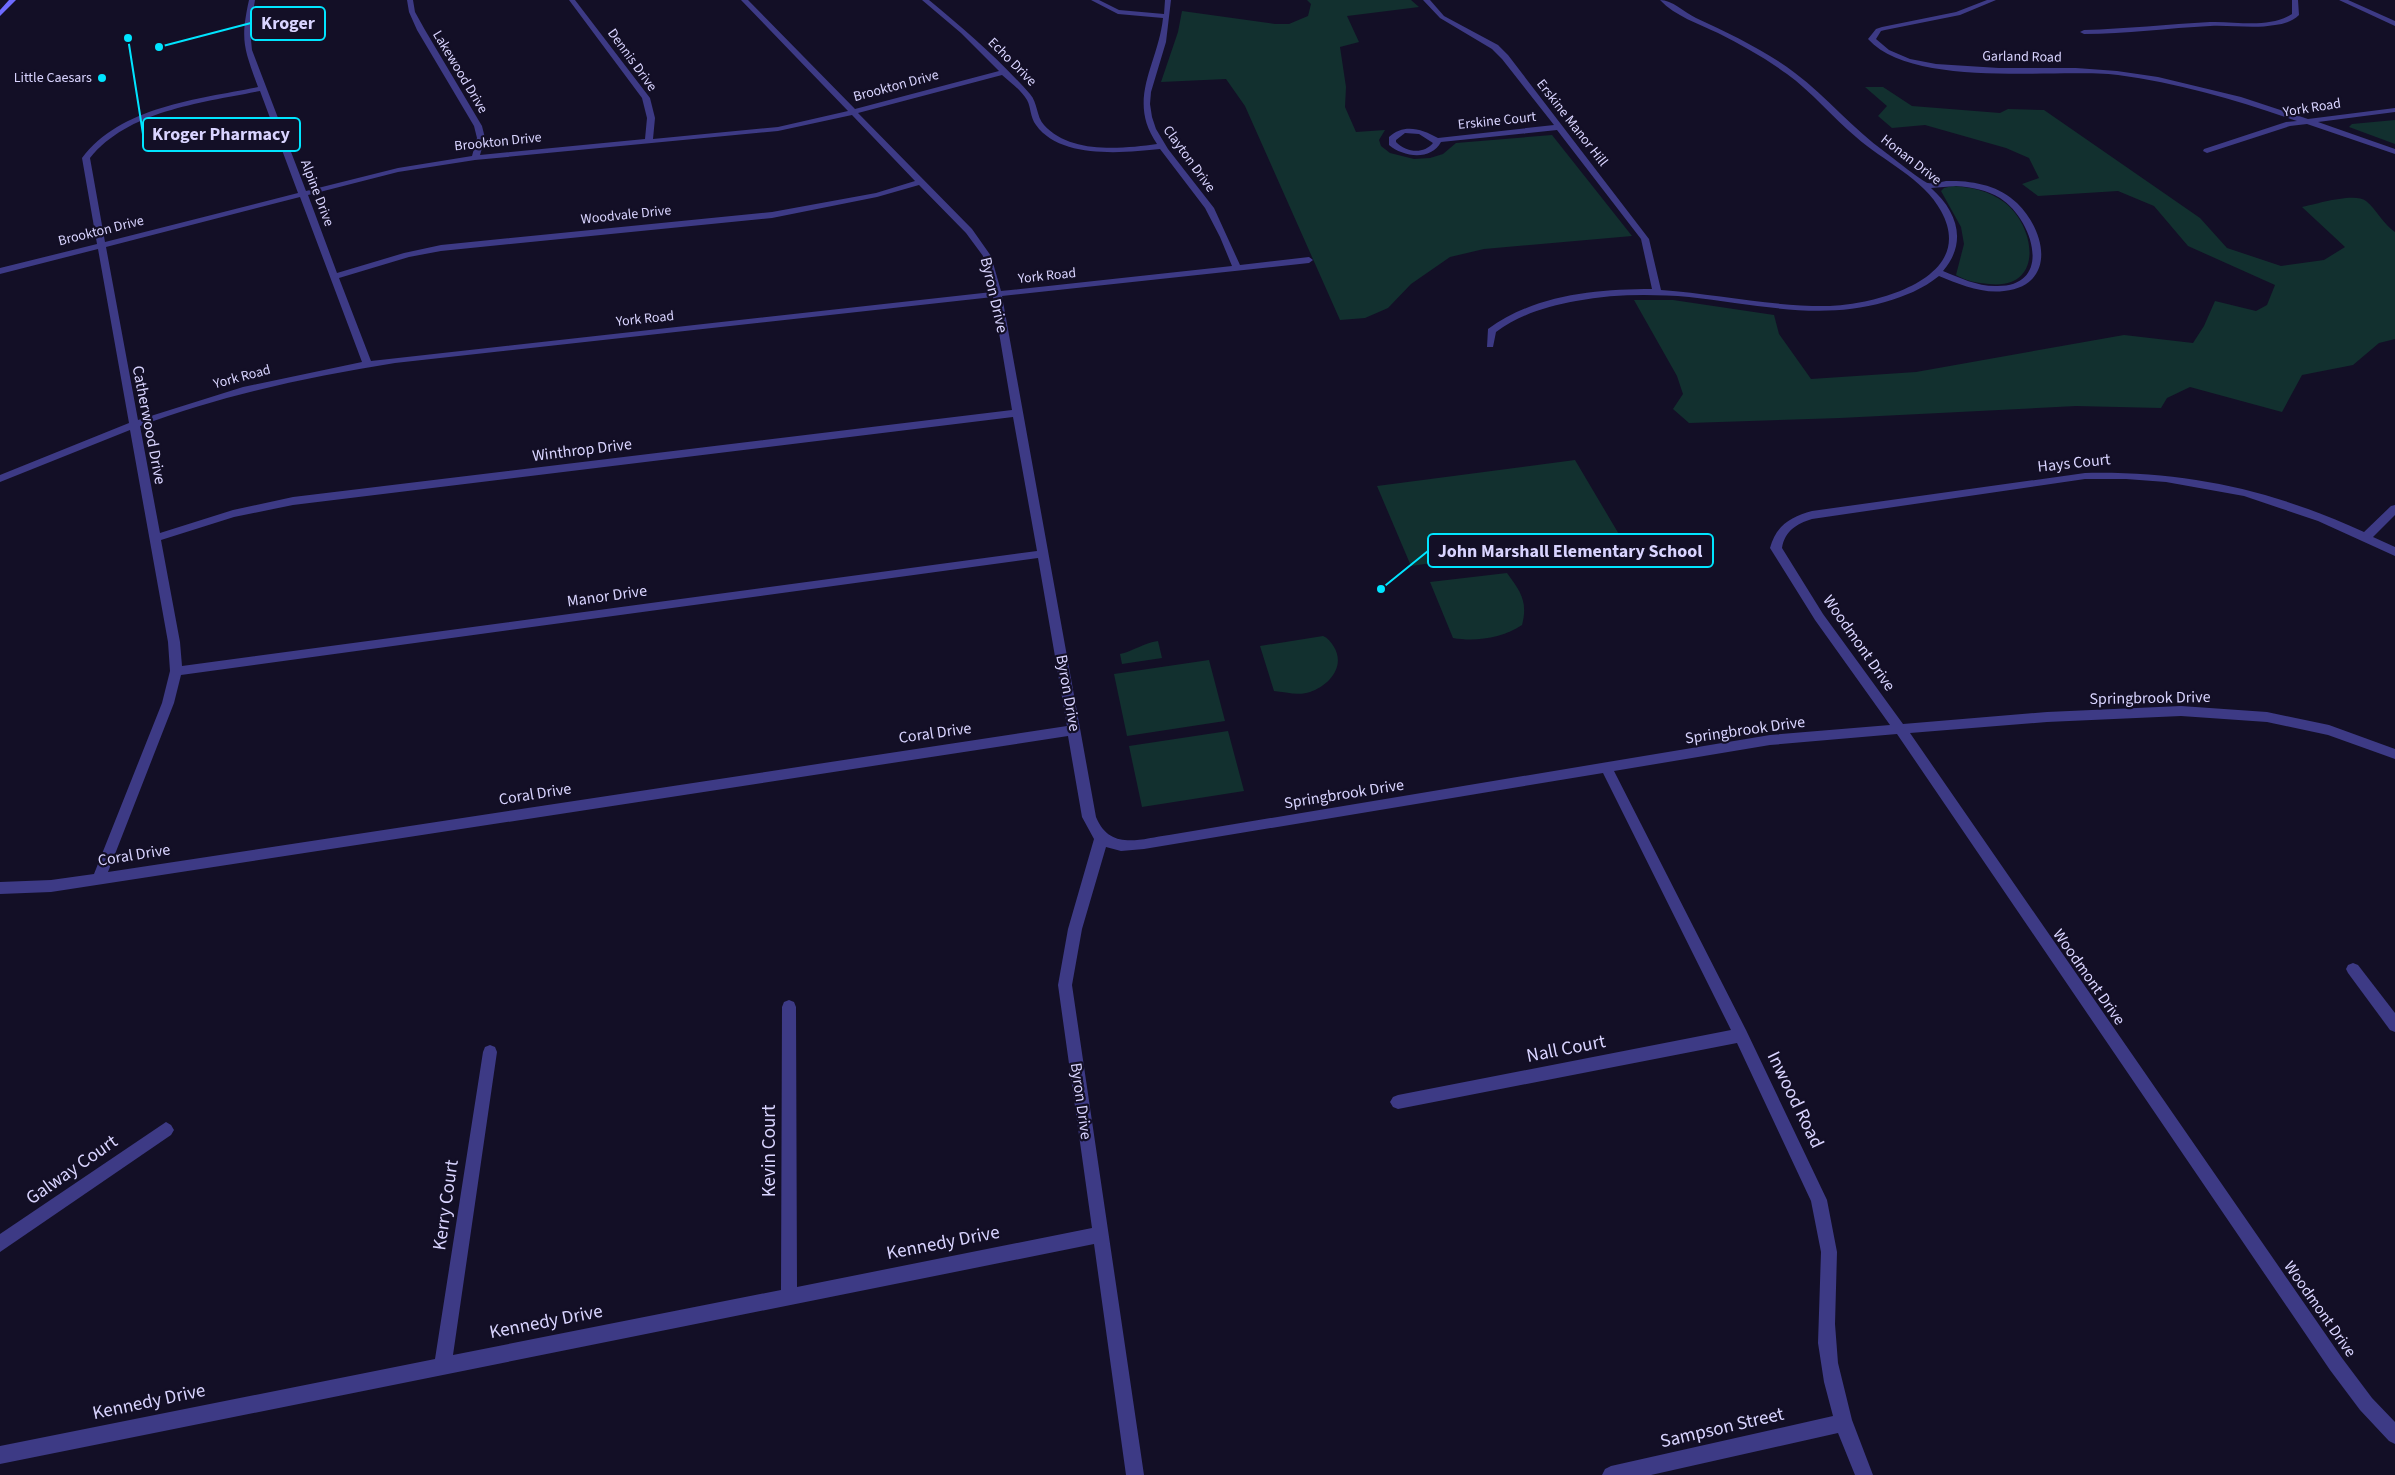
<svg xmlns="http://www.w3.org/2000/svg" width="2395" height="1475" font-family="'Source Sans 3',sans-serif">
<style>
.green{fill:#12302f}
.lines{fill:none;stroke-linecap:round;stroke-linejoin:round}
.minor{fill:#3d3a85;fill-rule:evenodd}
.tertiary{fill:#3d3a85;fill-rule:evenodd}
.secondary{fill:#6f6bff;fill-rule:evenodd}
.poi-dot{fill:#00e5ff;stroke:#130f26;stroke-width:2}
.labels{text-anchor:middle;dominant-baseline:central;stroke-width:4.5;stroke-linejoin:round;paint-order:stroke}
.far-street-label{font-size:14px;fill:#d9d4ff;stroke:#130f26}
.far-poi-label{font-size:14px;fill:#d9d4ff;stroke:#130f26;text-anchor:end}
.street-label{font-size:16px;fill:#d9d4ff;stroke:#130f26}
.near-street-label{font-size:19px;fill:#d9d4ff;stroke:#130f26}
.leader{fill:none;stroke:#00e5ff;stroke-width:2}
.callout-dot{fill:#00e5ff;stroke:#130f26;stroke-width:2}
.callout{fill:#130f26;stroke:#00e5ff;stroke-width:2}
.callout-label{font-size:18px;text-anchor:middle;font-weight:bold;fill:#d9d4ff}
</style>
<rect width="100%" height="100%" fill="#130f26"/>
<g class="green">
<polygon points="1307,0 1411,0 1419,7 1347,16 1359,42 1340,47 1346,87 1345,107 1356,132 1385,130 1379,140 1381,146 1390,153 1414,159 1430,158 1443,154 1456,143 1552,135 1632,236 1484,249 1450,257 1411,284 1388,308 1365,318 1340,320 1245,106 1226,79 1161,82 1178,32 1182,11 1275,24 1289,24 1308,16 1311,4"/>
<path d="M1865,87H1883L1912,106L2000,113L2008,109L2044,110L2200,218L2227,248L2281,266L2324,260L2345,247L2302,207C2316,204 2355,192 2366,201C2377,210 2383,224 2395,232V339L2379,343L2353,365L2302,375L2282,412L2190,387L2167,398L2161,408L2076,406L1840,418L1689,423L1673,409L1683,394L1677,376L1634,300H1673L1774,315L1779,334L1811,379L1916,372L2124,335L2193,343L2204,326L2215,301L2256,311L2267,305L2275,285L2188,246L2154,206L2118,191L2038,196L2022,184L2039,178L2029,158L2006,148L1925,125L1892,128L1878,116L1887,106Z"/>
<polygon points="2395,120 2395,144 2349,127 2352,124"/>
<path d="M1953,186C1971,187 1989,191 2004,202C2036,226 2045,290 1989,284C1977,283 1966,281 1956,275L1964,244L1961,227L1941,191L1944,188Z"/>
<polygon points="1575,460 1620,536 1411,566 1377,486"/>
<path d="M1507,573C1521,592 1528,602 1522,625C1502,638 1476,642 1453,638L1430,582Z"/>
<path d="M1323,636C1328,638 1331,642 1334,647C1346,667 1328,686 1310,692C1299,696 1285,692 1274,691L1260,646Z"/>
<path d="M1158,641L1162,658L1122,664L1120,654C1134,651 1143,643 1158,641Z"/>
<polygon points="1209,660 1225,721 1127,736 1114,674"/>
<polygon points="1228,731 1244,791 1142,807 1129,746"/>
</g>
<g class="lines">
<g class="minor">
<path d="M249,0H255L250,30L252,50L306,191L398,168L472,156L477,138L474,126L417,30L409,12L407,0H413L415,12L425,30L482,126L485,138L480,155L645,139L647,118L642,98L569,0H575L650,98L655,118L653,139L778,127L848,111L741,0H748L855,109L999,71L961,33L922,0H929C964,29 1000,60 1030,94C1038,103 1036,116 1044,125C1070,154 1121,149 1157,144C1126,99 1158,65 1163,18L1118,14L1091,0H1099L1119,10L1164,14L1165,0H1171L1166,42L1151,92L1150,104L1152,117L1156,129L1168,149L1214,208L1240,265L1309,257L1313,260L1309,263L1002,296L1096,817C1110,851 1140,839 1169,835L1770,735L1890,725L1815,620L1770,548C1776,525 1791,517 1812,511L2085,473C2186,471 2273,490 2364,532L2391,506L2395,505V515L2373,537L2395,547V556L2318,521L2244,496L2166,482L2126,479H2085L1812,519C1796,524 1785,531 1782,548L1823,614L1903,724L2047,712L2181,706L2267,712L2329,725L2395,749V759L2328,735L2267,722L2181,716L2047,722L1910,733L2342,1358L2372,1398L2395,1422V1444L2389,1441L2360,1410L2330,1370L1897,734L1770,745L1614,771L1746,1030L1827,1200L1837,1252L1835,1324L1838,1363L1852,1420L1873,1475H1855L1838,1433L1651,1475H1602L1605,1469L1611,1466L1833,1416L1824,1382L1818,1343L1821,1252L1811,1201L1737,1043L1398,1109L1393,1107L1390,1102L1393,1097L1398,1095L1731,1030L1603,773L1144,849L1121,851L1106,847L1082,929L1072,985L1144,1475H1126L1094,1244L0,1464V1446L435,1359L483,1052L485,1047L490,1045L495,1047L497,1052L453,1355L781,1290L782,1007L784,1002L789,1000L794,1002L796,1007L797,1287L1092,1228L1058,985L1068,929L1094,839L1082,817L1068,736L51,892L0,894V882L51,880L94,874L162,703L170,671L168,642L130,430L0,482V475L129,423L98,249L0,274V268L97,244L82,158C121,106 199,99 258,87C244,48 240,41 249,0ZM1002,75C1010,82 1021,90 1027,100C1031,107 1030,117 1036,125C1060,159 1123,153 1160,149L1205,208L1220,237L1232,266L1001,291L991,256L972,229L858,113ZM260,91L298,193L105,242L90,158C129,110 202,103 260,91ZM852,115L915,181L876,193L772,212L441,245L404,253L337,273L308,195L398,172L475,160L778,131ZM919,185L966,233L983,256L992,292L371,361L339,278L409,257L441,251L772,218L877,197ZM300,197L362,362L243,387L138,420L106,247ZM993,297L1012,410L293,497L233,510L160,533L140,426C223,395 308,377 395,363ZM1013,417L1037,551L182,666L180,642L161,540L234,517L293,505ZM1038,558L1067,726L108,872L174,703L181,675Z"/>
<path d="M1423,0H1430L1444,16L1498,45L1508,55L1649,239L1661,290C1717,294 1773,307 1830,306C1877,304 1978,278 1941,211C1924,179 1883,161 1856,137C1832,117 1812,92 1787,74C1765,58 1742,45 1718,33C1699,24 1675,16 1660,0C1672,0 1684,12 1696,18C1730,34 1765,50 1795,73C1827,97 1853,129 1885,152C1892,157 1924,183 1928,183C1933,184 1941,182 1946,181C1971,180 1999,185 2017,203C2046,231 2057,285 2004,291C1982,294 1959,284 1939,276C1923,289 1905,296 1885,302C1819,321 1755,304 1689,297C1651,294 1614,294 1576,301C1547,306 1519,315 1496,332L1493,347H1487L1488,329C1534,295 1596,289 1652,289L1641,239L1557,130L1441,142C1431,161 1403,157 1389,145V137C1404,123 1422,129 1438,138L1554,125L1502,59L1492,49L1440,18ZM1405,133L1419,134L1433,143C1423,155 1406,152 1396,142V140ZM1956,186C1972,187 1987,190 2000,198C2034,220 2054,288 1995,286C1977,286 1960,278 1943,271C1968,242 1957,211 1931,188Z"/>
<path d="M1987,0H1996L1960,15L1885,30L1881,31L1876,39L1889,50L1910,59L1936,64L1999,68H2076L2117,71L2158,77L2241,97L2308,119L2395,108V112L2318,122L2395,149V154L2307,124L2290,126L2207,153L2203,151L2204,149L2286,122L2297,121C2239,101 2179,83 2118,75C2053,68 1913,89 1868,39L1876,29L1882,27L1956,12Z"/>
<path d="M2292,0H2298L2299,15C2293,21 2284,24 2275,25C2254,29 2232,25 2210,26C2168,28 2126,34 2084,34L2080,32L2084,30C2126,29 2168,24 2210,22C2237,21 2268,29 2292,14Z"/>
<polygon points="2353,963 2358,965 2395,1013 2395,1032 2390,1030 2348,973 2346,969 2348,965"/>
<polygon points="166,1122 171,1125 174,1130 171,1135 0,1252 0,1234"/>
</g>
<polygon class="tertiary" points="2339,0 2348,0 2395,21 2395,26"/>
<polygon class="secondary" points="9,0 16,0 0,16 0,10"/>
</g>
<circle class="poi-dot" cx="102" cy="78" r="5"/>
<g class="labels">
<g class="far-street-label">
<text transform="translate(2022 57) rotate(1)">Garland Road</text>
<text transform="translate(632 60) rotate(54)">Dennis Drive</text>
<text transform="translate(1012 62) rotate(45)">Echo Drive</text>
<text transform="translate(460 72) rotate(59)">Lakewood Drive</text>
<text transform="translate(896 86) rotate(-15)">Brookton Drive</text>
<text transform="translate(2312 108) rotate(-9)">York Road</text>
<text transform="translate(1497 121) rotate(-6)">Erskine Court</text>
<text transform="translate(1572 123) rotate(52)">Erskine Manor Hill</text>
<text transform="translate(498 142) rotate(-6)">Brookton Drive</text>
<text transform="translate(1189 159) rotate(54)">Clayton Drive</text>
<text transform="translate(1911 160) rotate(38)">Honan Drive</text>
<text transform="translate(317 193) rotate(69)">Alpine Drive</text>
<text transform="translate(626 215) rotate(-6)">Woodvale Drive</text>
<text transform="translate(101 231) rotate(-14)">Brookton Drive</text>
<text transform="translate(1047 276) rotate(-6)">York Road</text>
<text transform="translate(645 319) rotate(-6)">York Road</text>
<text transform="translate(242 377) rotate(-15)">York Road</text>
</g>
<g class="far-poi-label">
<text x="92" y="78">Little Caesars</text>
</g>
<g class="street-label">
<text transform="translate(994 295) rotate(77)">Byron Drive</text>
<text transform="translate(149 425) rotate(79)">Catherwood Drive</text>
<text transform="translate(582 450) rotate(-7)">Winthrop Drive</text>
<text transform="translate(2074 463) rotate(-6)">Hays Court</text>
<text transform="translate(607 596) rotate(-8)">Manor Drive</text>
<text transform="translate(1859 643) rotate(55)">Woodmont Drive</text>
<text transform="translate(1068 693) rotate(80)">Byron Drive</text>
<text transform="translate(2150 698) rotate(-1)">Springbrook Drive</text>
<text transform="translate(1745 730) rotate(-8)">Springbrook Drive</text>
<text transform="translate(935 733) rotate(-8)">Coral Drive</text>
<text transform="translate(535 794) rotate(-9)">Coral Drive</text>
<text transform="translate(1344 794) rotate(-9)">Springbrook Drive</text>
<text transform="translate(134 855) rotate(-9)">Coral Drive</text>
<text transform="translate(2089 977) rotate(55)">Woodmont Drive</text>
<text transform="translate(1081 1101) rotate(82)">Byron Drive</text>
<text transform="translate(2320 1309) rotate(55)">Woodmont Drive</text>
</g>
<g class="near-street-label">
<text transform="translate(1566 1049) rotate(-11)">Nall Court</text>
<text transform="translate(1795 1100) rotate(64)">Inwood Road</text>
<text transform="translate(769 1151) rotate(-90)">Kevin Court</text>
<text transform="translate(72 1170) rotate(-35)">Galway Court</text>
<text transform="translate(446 1205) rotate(-82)">Kerry Court</text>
<text transform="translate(943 1243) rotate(-11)">Kennedy Drive</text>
<text transform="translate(546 1322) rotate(-11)">Kennedy Drive</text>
<text transform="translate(149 1402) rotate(-12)">Kennedy Drive</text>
<text transform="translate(1722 1428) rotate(-13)">Sampson Street</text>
</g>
</g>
<path class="leader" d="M159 47L251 23M128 38L143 134M1381 589L1428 551"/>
<g class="callout-dot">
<circle cx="159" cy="47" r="5"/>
<circle cx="128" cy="38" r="5"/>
<circle cx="1381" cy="589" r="5"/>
</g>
<g class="callout">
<rect x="251" y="7" width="74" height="33" rx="5"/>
<rect x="143" y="118" width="157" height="33" rx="5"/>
<rect x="1428" y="534" width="285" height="33" rx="5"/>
</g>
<g class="callout-label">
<text x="288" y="29">Kroger</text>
<text x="221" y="140">Kroger Pharmacy</text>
<text x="1570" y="557">John Marshall Elementary School</text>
</g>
</svg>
